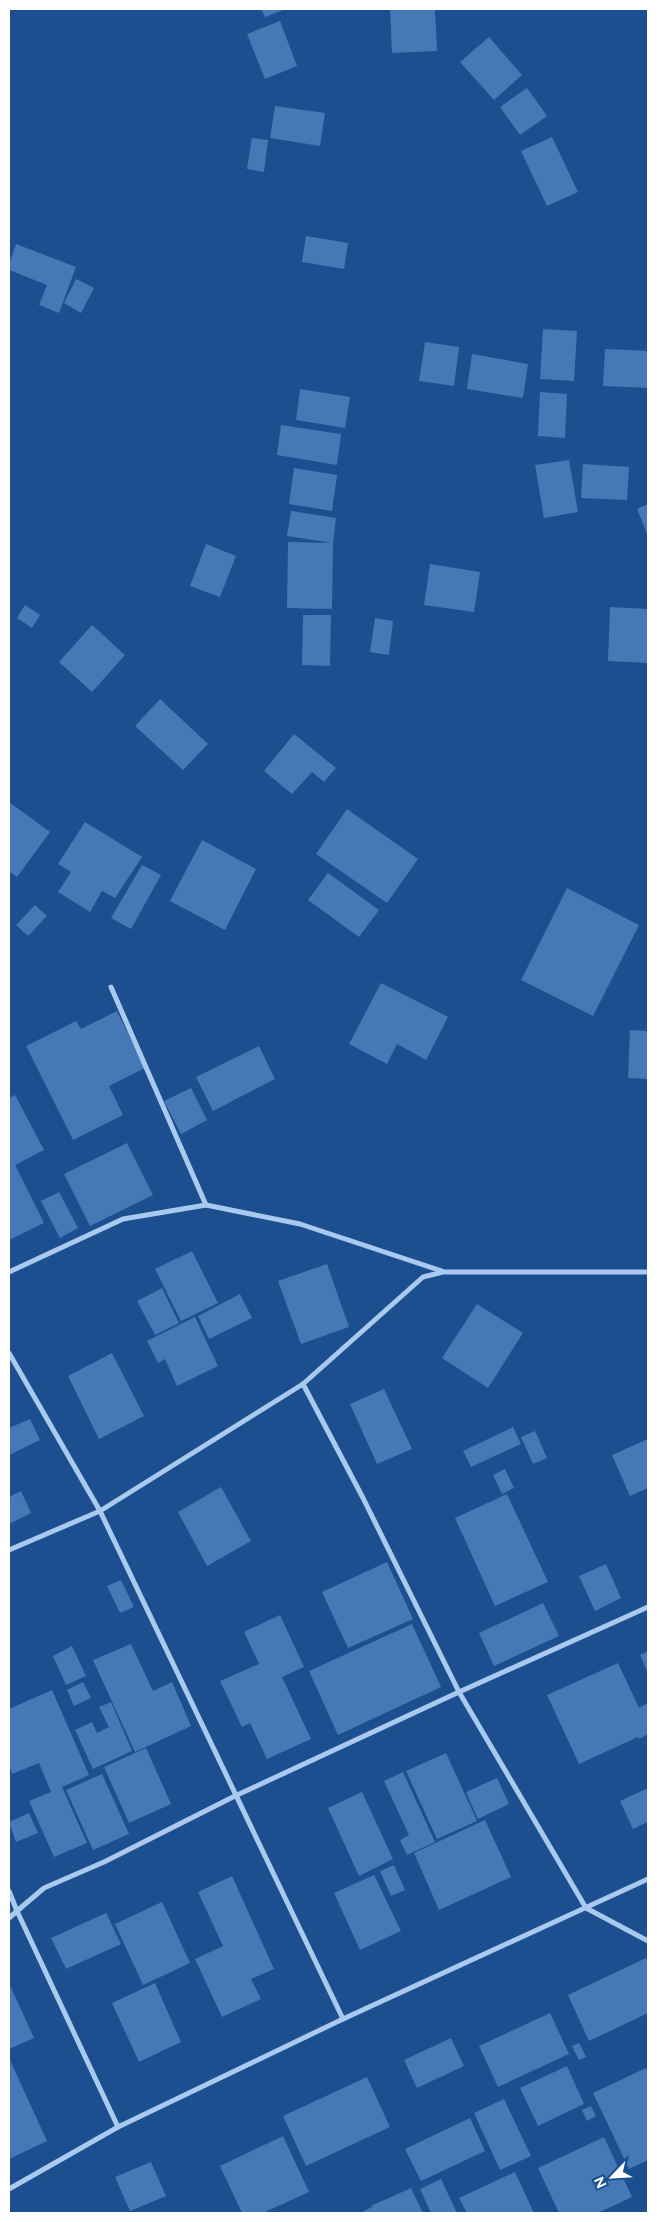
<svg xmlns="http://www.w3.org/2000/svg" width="657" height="2222" font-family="Figtree,sans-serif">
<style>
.building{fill:#4478b7}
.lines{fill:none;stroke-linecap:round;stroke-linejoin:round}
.street{stroke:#a9c9ee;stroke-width:5}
</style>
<rect width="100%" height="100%" fill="#1b4f8f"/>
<g class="building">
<polygon points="261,9 286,9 265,17"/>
<polygon points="390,9 435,9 437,51 392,53"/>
<polygon points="280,21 297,66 265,79 247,34"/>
<polygon points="489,37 522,75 494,100 460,62"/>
<polygon points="527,88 547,116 520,135 500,107"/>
<polygon points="275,106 325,113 320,146 270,138"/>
<polygon points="552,137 578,192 547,206 521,151"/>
<polygon points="252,138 268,140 264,172 247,169"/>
<polygon points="306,236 348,243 344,269 302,262"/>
<polygon points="16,244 76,267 59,313 39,305 47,285 9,270 9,264"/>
<polygon points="76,279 94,288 81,313 64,303"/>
<polygon points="543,329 577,331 574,381 540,379"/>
<polygon points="425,342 459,347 454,386 419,381"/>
<polygon points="605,349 648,351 648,388 603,386"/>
<polygon points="472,354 528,364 523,398 467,389"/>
<polygon points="300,389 350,397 345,428 296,420"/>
<polygon points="540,392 567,394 565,438 538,436"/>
<polygon points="281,425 341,434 337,465 277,455"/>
<polygon points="569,460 578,512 544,518 535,465"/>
<polygon points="583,464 629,467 627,500 581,498"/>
<polygon points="294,468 337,475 332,511 289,504"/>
<polygon points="648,504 648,536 637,509"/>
<polygon points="291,511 336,518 333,543 332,609 287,608 288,542 333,543 287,536"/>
<polygon points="206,544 236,556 220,597 190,586"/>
<polygon points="430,564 480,572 474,612 424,605"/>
<polygon points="25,605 40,615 32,628 17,618"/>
<polygon points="610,607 648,609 648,663 608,661"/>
<polygon points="303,615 331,615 330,666 302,665"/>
<polygon points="375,618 393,621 389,655 370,652"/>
<polygon points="92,625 125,655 92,692 59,662"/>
<polygon points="160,699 208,744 183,770 135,726"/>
<polygon points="294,734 336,768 324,782 312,772 292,794 264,771"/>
<polygon points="9,802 50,832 17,877 9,871"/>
<polygon points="347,809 418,859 387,903 316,854"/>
<polygon points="85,822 142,857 115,898 102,891 90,912 58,892 71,872 58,864"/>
<polygon points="202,840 256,869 225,930 170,901"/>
<polygon points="142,865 161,875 131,929 111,918"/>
<polygon points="328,873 379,910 359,937 308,900"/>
<polygon points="567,888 639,925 593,1016 521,980"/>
<polygon points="35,905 47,916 28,936 16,925"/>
<polygon points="381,983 448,1017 426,1060 397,1044 387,1064 349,1044"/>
<polygon points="117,1011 145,1068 109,1086 123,1115 73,1140 26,1046 76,1021 81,1029"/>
<polygon points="630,1030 648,1031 648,1079 628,1078"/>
<polygon points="259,1046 275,1079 213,1111 196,1077"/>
<polygon points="191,1088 207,1120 181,1134 164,1101"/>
<polygon points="15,1095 44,1150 15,1165 44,1223 9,1240 9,1098"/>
<polygon points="127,1143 153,1195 90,1226 64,1174"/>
<polygon points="59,1192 78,1228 60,1238 41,1201"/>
<polygon points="192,1251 218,1303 181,1321 155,1269"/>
<polygon points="327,1264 349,1327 301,1344 278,1281"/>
<polygon points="162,1288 179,1323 155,1335 137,1301"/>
<polygon points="240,1294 252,1318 209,1339 198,1316"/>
<polygon points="477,1304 523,1333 488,1388 442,1358"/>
<polygon points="195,1317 218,1366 177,1386 165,1359 158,1363 147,1341"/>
<polygon points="112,1353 144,1416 99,1439 68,1376"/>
<polygon points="384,1389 412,1449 377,1464 350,1404"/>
<polygon points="30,1419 40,1440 9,1455 9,1428"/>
<polygon points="513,1427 521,1444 471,1467 463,1451"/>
<polygon points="535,1431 547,1458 533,1464 521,1437"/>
<polygon points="648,1439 648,1488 630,1496 612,1455"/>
<polygon points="505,1469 514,1488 502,1494 493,1475"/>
<polygon points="221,1487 251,1541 207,1566 178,1512"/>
<polygon points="21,1491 31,1513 9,1524 9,1497"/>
<polygon points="507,1494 548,1582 495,1606 455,1518"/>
<polygon points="387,1562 413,1619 348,1648 322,1592"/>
<polygon points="606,1564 621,1598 595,1611 579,1576"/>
<polygon points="121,1580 134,1607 120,1613 107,1586"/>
<polygon points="543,1603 559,1636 494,1666 479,1633"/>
<polygon points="280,1615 304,1667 282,1677 311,1739 267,1759 250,1723 242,1727 220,1681 259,1664 244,1632"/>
<polygon points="412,1624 441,1687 338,1735 309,1671"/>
<polygon points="131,1644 153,1691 172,1682 191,1726 135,1752 93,1660"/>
<polygon points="72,1646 86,1676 66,1685 53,1656"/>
<polygon points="648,1651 648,1673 640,1655"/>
<polygon points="618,1663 639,1708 648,1703 648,1734 639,1739 638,1737 579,1764 547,1695"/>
<polygon points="83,1682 91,1698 74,1706 67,1690"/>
<polygon points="52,1690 89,1775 62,1787 87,1843 54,1857 29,1801 51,1792 39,1763 12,1774 9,1765 9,1709"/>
<polygon points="111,1702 132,1751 93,1769 75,1730 92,1722 97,1733 109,1727 99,1707"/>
<polygon points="146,1748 171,1804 129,1823 104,1767"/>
<polygon points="446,1753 477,1821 437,1839 406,1771"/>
<polygon points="403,1772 435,1842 407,1855 400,1840 409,1835 384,1781"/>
<polygon points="102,1774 129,1834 93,1850 66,1790"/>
<polygon points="497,1778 509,1804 478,1819 466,1792"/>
<polygon points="648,1788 648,1826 647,1822 633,1829 620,1801"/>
<polygon points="362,1792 393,1859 359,1876 328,1808"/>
<polygon points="29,1813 38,1833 16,1842 9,1822"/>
<polygon points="485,1820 511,1877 439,1910 414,1853"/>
<polygon points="394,1865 405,1890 391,1896 380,1871"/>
<polygon points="374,1875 401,1931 360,1950 334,1893"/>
<polygon points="232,1876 274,1969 251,1979 261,1999 222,2017 195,1959 223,1946 198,1892"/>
<polygon points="162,1902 190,1963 143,1985 115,1924"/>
<polygon points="106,1913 121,1944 66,1969 51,1938"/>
<polygon points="646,1958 648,1963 648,2013 589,2041 568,1995"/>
<polygon points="9,1983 34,2038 9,2049"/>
<polygon points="155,1983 181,2042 139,2062 112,2003"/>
<polygon points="550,2013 569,2054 498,2087 479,2046"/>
<polygon points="451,2038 464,2066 417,2088 404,2060"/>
<polygon points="579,2043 586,2057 579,2060 572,2046"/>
<polygon points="9,2058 47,2141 9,2159"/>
<polygon points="567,2066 584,2104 538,2126 520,2088"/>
<polygon points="646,2068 648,2072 648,2160 629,2169 593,2093"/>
<polygon points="367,2077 390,2127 306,2166 283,2116"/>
<polygon points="504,2099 531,2156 500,2170 474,2113"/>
<polygon points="591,2106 596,2116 587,2121 582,2110"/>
<polygon points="470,2118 485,2151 421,2181 405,2149"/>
<polygon points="283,2136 309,2192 263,2213 242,2213 220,2166"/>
<polygon points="604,2137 632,2197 598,2213 559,2213 538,2168"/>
<polygon points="151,2162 166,2196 130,2211 115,2177"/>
<polygon points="515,2172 534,2213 467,2213 459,2198"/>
<polygon points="441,2179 457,2213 431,2213 420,2189"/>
<polygon points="411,2188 423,2213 360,2213 372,2207 371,2206"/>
</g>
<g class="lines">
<g class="street">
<polyline points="111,987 206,1205"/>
<polyline points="9,1272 123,1219 206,1205 300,1224 442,1271"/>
<polyline points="9,1353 100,1511 343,2019"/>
<polyline points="303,1384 363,1498 459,1692 586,1908 648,1941"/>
<polyline points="9,1550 100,1511 303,1384 423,1277 443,1272 648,1272"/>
<polyline points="9,1891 17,1911 44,1888 104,1862 235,1796 459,1692 648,1607"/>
<polyline points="9,1918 17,1911 118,2127"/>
<polyline points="9,2189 118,2127 343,2019 648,1879"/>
</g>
</g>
<rect width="657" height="2222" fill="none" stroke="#ffffff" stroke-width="20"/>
<g transform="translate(612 2177) rotate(245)" stroke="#1b4f8f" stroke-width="4" paint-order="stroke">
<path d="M0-4L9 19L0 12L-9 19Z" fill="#ffffff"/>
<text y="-8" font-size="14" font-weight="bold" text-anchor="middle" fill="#ffffff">N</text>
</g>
</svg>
